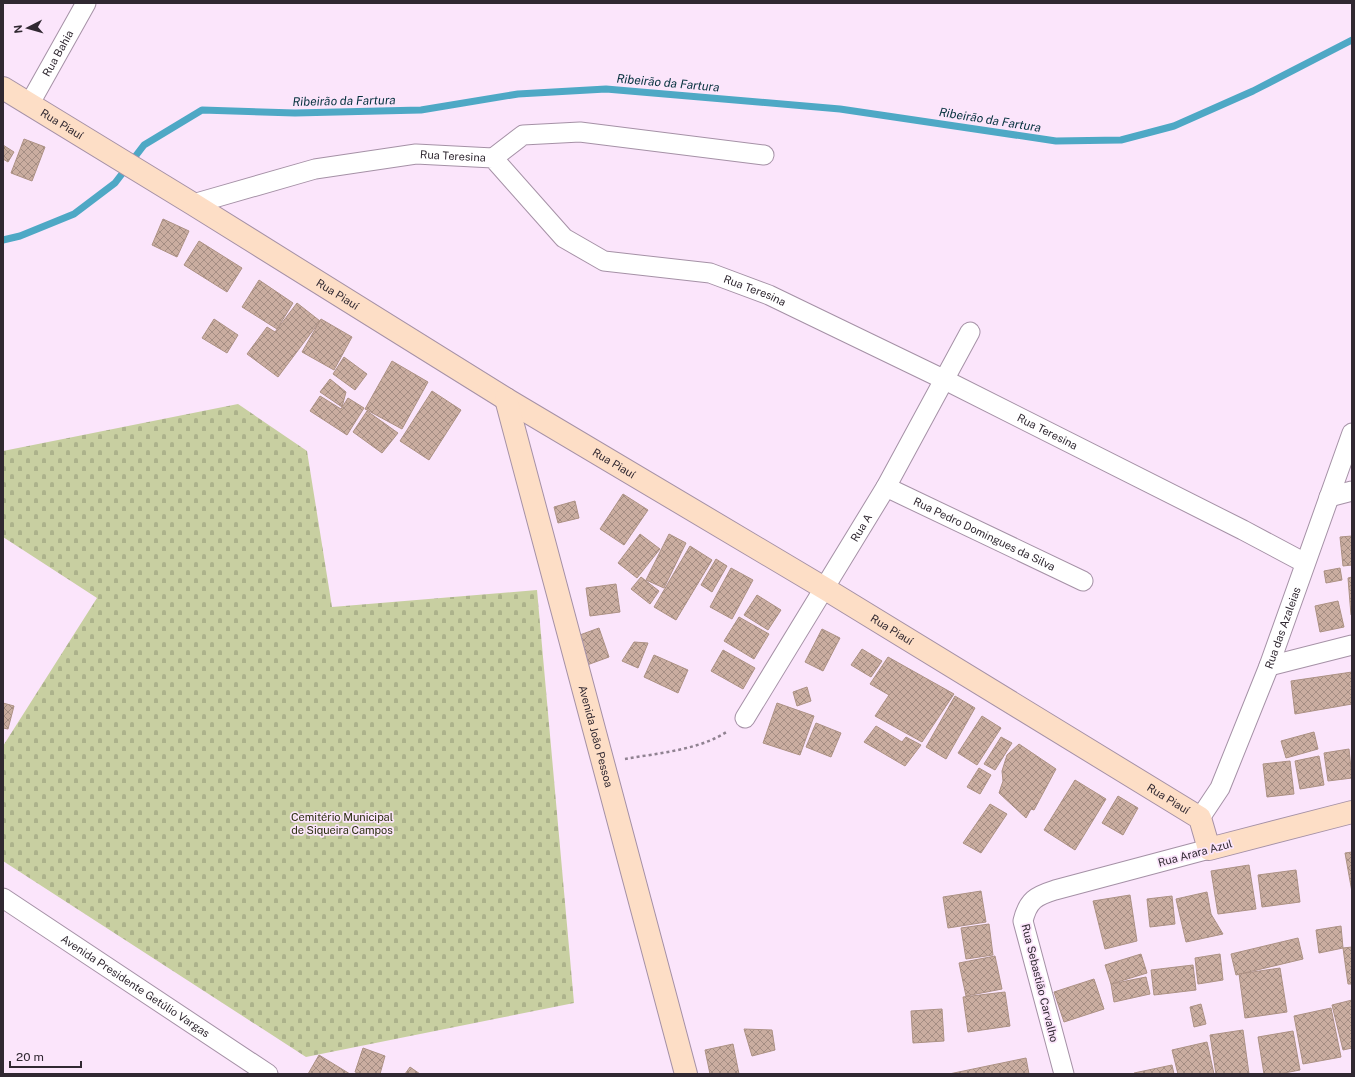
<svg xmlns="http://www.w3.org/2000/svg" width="1355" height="1077" font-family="'Public Sans',sans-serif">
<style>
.cemetery{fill:url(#cemetery-stones)}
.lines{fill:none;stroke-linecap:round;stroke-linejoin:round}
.stream{stroke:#4ea8c5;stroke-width:7}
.building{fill:url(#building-cross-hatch);stroke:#ac9184}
.street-casing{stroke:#a591a6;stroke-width:21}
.secondary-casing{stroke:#a591a6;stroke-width:24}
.path{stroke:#908291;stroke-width:2.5;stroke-dasharray:3 3;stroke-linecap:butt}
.street{stroke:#fff;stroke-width:19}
.secondary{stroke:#fddec6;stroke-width:22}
.labels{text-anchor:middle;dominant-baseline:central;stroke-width:3.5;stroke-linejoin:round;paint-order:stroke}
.street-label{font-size:11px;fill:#302831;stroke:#fbe5fb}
.park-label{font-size:11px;fill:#2a2e0e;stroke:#fbe5fb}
.water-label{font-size:12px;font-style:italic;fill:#04303d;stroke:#fbe5fb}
</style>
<defs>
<pattern id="cemetery-stones" width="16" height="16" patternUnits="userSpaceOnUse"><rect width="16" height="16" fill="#c8cfa1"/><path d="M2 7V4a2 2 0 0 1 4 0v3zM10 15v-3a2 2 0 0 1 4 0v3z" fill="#acb28b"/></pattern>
<pattern id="building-cross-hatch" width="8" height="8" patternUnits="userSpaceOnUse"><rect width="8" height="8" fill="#caada0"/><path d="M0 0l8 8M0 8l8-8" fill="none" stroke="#a48d83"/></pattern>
</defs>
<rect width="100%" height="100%" fill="#fbe5fb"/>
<polygon class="cemetery" points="238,404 307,451 332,607 537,590 574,1003 306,1057 3,861 3,746 97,598 3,537 3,451"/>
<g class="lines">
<polyline class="stream" points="3,240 20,236 74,214 115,183 144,145 202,110 295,113 421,110 518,94 606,89 840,109 1056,141 1121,140 1174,126 1253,91 1352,40"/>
</g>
<g class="building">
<polygon points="24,139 45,147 32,181 11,173"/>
<polygon points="3,145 14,152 8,162 3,159"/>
<polygon points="163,219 189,231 177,257 152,245"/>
<polygon points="199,241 242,268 227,292 184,265"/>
<polygon points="259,280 293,303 277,329 242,307"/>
<polygon points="297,303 320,321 278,377 247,354 267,327 275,332"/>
<polygon points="214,319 238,335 227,353 202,338"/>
<polygon points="321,319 352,337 334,370 302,352"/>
<polygon points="344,357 367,374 355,390 333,374"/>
<polygon points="392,361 428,382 402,429 365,409"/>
<polygon points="330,379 346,392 342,407 320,392"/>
<polygon points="432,391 461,410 429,460 400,441"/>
<polygon points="320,396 341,409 348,398 364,408 347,435 310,411"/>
<polygon points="367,411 398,433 382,453 353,432"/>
<polygon points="623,494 648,510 624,545 600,529"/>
<polygon points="575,501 579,518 558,523 554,507"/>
<polygon points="640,534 660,549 637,578 618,563"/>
<polygon points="669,534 686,543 664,588 646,580"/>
<polygon points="1352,536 1352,565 1343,566 1340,537"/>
<polygon points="690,546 712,560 676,620 654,607"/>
<polygon points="716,559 727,566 712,592 701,585"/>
<polygon points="731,568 753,580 732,619 710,607"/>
<polygon points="1340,568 1342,580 1326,583 1324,571"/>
<polygon points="641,577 659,591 650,604 631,589"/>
<polygon points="1352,577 1352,615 1351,615 1348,578"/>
<polygon points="616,584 620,612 590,616 586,588"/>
<polygon points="757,595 781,610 768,630 744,615"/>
<polygon points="1338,601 1344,627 1320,632 1315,606"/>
<polygon points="739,617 769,634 754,659 724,641"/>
<polygon points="599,628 609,657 587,665 577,636"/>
<polygon points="822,629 840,638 823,671 805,662"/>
<polygon points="634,642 648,643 638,668 622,661"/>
<polygon points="862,649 882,661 871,677 851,665"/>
<polygon points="723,650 755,668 743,689 711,671"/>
<polygon points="654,655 688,670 678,693 644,677"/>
<polygon points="888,657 954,694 922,742 875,716 889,695 870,684"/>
<polygon points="1352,672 1352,704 1295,714 1291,681"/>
<polygon points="807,687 811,701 797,706 793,692"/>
<polygon points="955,696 975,708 946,759 926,747"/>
<polygon points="3,703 14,706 8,729 3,728"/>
<polygon points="777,703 814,716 800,755 763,743"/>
<polygon points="982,716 1001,728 977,765 958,753"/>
<polygon points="816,723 841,733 831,757 806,747"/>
<polygon points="876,726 902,742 906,737 921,745 905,766 864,742"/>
<polygon points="1314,732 1318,749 1286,758 1281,741"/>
<polygon points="1001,737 1012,743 995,770 984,764"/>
<polygon points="1019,744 1056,769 1034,810 1031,809 1026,818 999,793 1003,781 1002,771 1007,755"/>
<polygon points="1349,749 1352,778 1328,781 1324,753"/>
<polygon points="1319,756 1324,785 1300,789 1295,761"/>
<polygon points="1290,761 1294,794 1267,797 1263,764"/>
<polygon points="979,768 991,775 980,794 967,787"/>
<polygon points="1075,780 1106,799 1075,850 1044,830"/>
<polygon points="1118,796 1138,808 1123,835 1102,823"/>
<polygon points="990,804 1007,814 981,853 963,843"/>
<polygon points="1352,852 1352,892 1345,853"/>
<polygon points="1249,865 1256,909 1218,914 1211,871"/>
<polygon points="1296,870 1300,902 1262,907 1258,875"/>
<polygon points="981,891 986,922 948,928 943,897"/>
<polygon points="1207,892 1211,914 1223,934 1186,942 1176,899"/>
<polygon points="1130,895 1137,941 1105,949 1093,901"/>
<polygon points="1172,896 1175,924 1150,927 1147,899"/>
<polygon points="989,924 993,955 966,959 961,928"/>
<polygon points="1341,926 1343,948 1319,953 1316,930"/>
<polygon points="1298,938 1303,959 1236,975 1231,954"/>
<polygon points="1352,947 1352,984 1348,984 1343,948"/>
<polygon points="1141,954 1147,973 1111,984 1105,965"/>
<polygon points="1220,954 1223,980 1198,984 1195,958"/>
<polygon points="995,956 1002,989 966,996 959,963"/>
<polygon points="1193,965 1196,990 1154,995 1151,970"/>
<polygon points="1280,968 1287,1012 1245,1018 1239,974"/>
<polygon points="1146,977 1150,994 1114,1002 1111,984"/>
<polygon points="1094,979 1104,1009 1064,1022 1054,992"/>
<polygon points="1005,992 1010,1026 968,1032 963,997"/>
<polygon points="1352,1000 1352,1048 1343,1050 1332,1005"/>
<polygon points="1201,1004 1206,1024 1194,1027 1190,1007"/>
<polygon points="1331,1008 1341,1057 1303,1064 1294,1016"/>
<polygon points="942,1009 944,1041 913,1043 911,1011"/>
<polygon points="744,1029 772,1030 775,1050 752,1056"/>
<polygon points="1243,1030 1249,1074 1216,1074 1210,1035"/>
<polygon points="1293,1031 1300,1070 1279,1074 1264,1074 1258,1037"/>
<polygon points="1207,1042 1214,1074 1178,1074 1172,1050"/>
<polygon points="733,1044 739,1074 710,1074 705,1050"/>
<polygon points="363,1048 385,1056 380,1074 362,1074 355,1072"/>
<polygon points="319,1055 350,1074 308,1074"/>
<polygon points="1026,1058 1029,1074 949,1074"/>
<polygon points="1172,1065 1174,1074 1134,1074 1134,1073"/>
<polygon points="410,1067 420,1074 405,1074"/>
</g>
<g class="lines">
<defs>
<g id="street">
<path id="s1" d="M30,103L86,3"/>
<polyline points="493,158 523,135 580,132 764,155"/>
<path id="s2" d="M193,204L315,169L416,154L493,158L564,238L604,261L710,273L769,295L943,379L1243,530L1305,563"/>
<path id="s3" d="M886,487L1083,581"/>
<polyline points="1329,497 1352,491"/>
<polyline points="1269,666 1352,645"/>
<path id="s4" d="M745,718L886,487L970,332"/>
<path id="s5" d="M1200,818L1220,788L1269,666L1352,433"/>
<path id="s6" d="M3,898L268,1074"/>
<path d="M1064,1074L1023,921C1028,900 1036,896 1055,890L1209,849"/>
</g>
<g id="secondary">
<path id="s7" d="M3,88L193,204L506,399L824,588L1200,818L1209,849L1352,812"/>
<path id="s8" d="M506,399L686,1074"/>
</g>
</defs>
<use href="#street" class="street-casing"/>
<use href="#secondary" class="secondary-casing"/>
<path class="path" d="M625,759C658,753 700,750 728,731"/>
<use href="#street" class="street"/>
<use href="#secondary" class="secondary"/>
</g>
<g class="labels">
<g class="street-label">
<text stroke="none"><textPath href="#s1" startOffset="57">Rua Bahia</textPath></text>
<text stroke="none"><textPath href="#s7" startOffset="69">Rua Piauí</textPath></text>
<text stroke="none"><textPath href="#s2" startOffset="266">Rua Teresina</textPath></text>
<text stroke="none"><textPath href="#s2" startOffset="614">Rua Teresina</textPath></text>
<text stroke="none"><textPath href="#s7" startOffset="393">Rua Piauí</textPath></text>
<text stroke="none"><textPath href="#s2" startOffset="939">Rua Teresina</textPath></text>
<text stroke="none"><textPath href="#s7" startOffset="717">Rua Piauí</textPath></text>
<text stroke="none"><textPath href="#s4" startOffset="223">Rua A</textPath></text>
<text stroke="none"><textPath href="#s3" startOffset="109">Rua Pedro Domingues da Silva</textPath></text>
<text stroke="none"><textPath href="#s5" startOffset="208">Rua das Azaleias</textPath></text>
<text stroke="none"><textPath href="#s7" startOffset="1041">Rua Piauí</textPath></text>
<text stroke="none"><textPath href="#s8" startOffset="349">Avenida João Pessoa</textPath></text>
<text stroke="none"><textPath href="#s7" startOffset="1365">Rua Piauí</textPath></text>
<text transform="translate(1195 853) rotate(-15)">Rua Arara Azul</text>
<text transform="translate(1040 983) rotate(76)">Rua Sebastião Carvalho</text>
<text stroke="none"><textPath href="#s6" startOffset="159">Avenida Presidente Getúlio Vargas</textPath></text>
</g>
<g class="park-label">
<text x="342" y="817">Cemitério Municipal<tspan x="342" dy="13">de Siqueira Campos</tspan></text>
</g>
<g class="water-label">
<text transform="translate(668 83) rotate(5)">Ribeirão da Fartura</text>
<text transform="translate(344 101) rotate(-1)">Ribeirão da Fartura</text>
<text transform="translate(990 120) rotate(9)">Ribeirão da Fartura</text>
</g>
</g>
<rect width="1355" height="1077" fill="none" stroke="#302831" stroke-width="8"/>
<g transform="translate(28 28) rotate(264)" stroke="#fbe5fb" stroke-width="3" paint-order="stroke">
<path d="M0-3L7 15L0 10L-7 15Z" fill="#302831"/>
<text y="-6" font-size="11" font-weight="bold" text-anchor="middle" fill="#302831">N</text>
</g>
<path d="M10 1061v6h71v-6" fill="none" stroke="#302831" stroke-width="2"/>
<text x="16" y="1061" font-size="12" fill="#302831" stroke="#fbe5fb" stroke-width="3" paint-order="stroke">20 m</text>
</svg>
